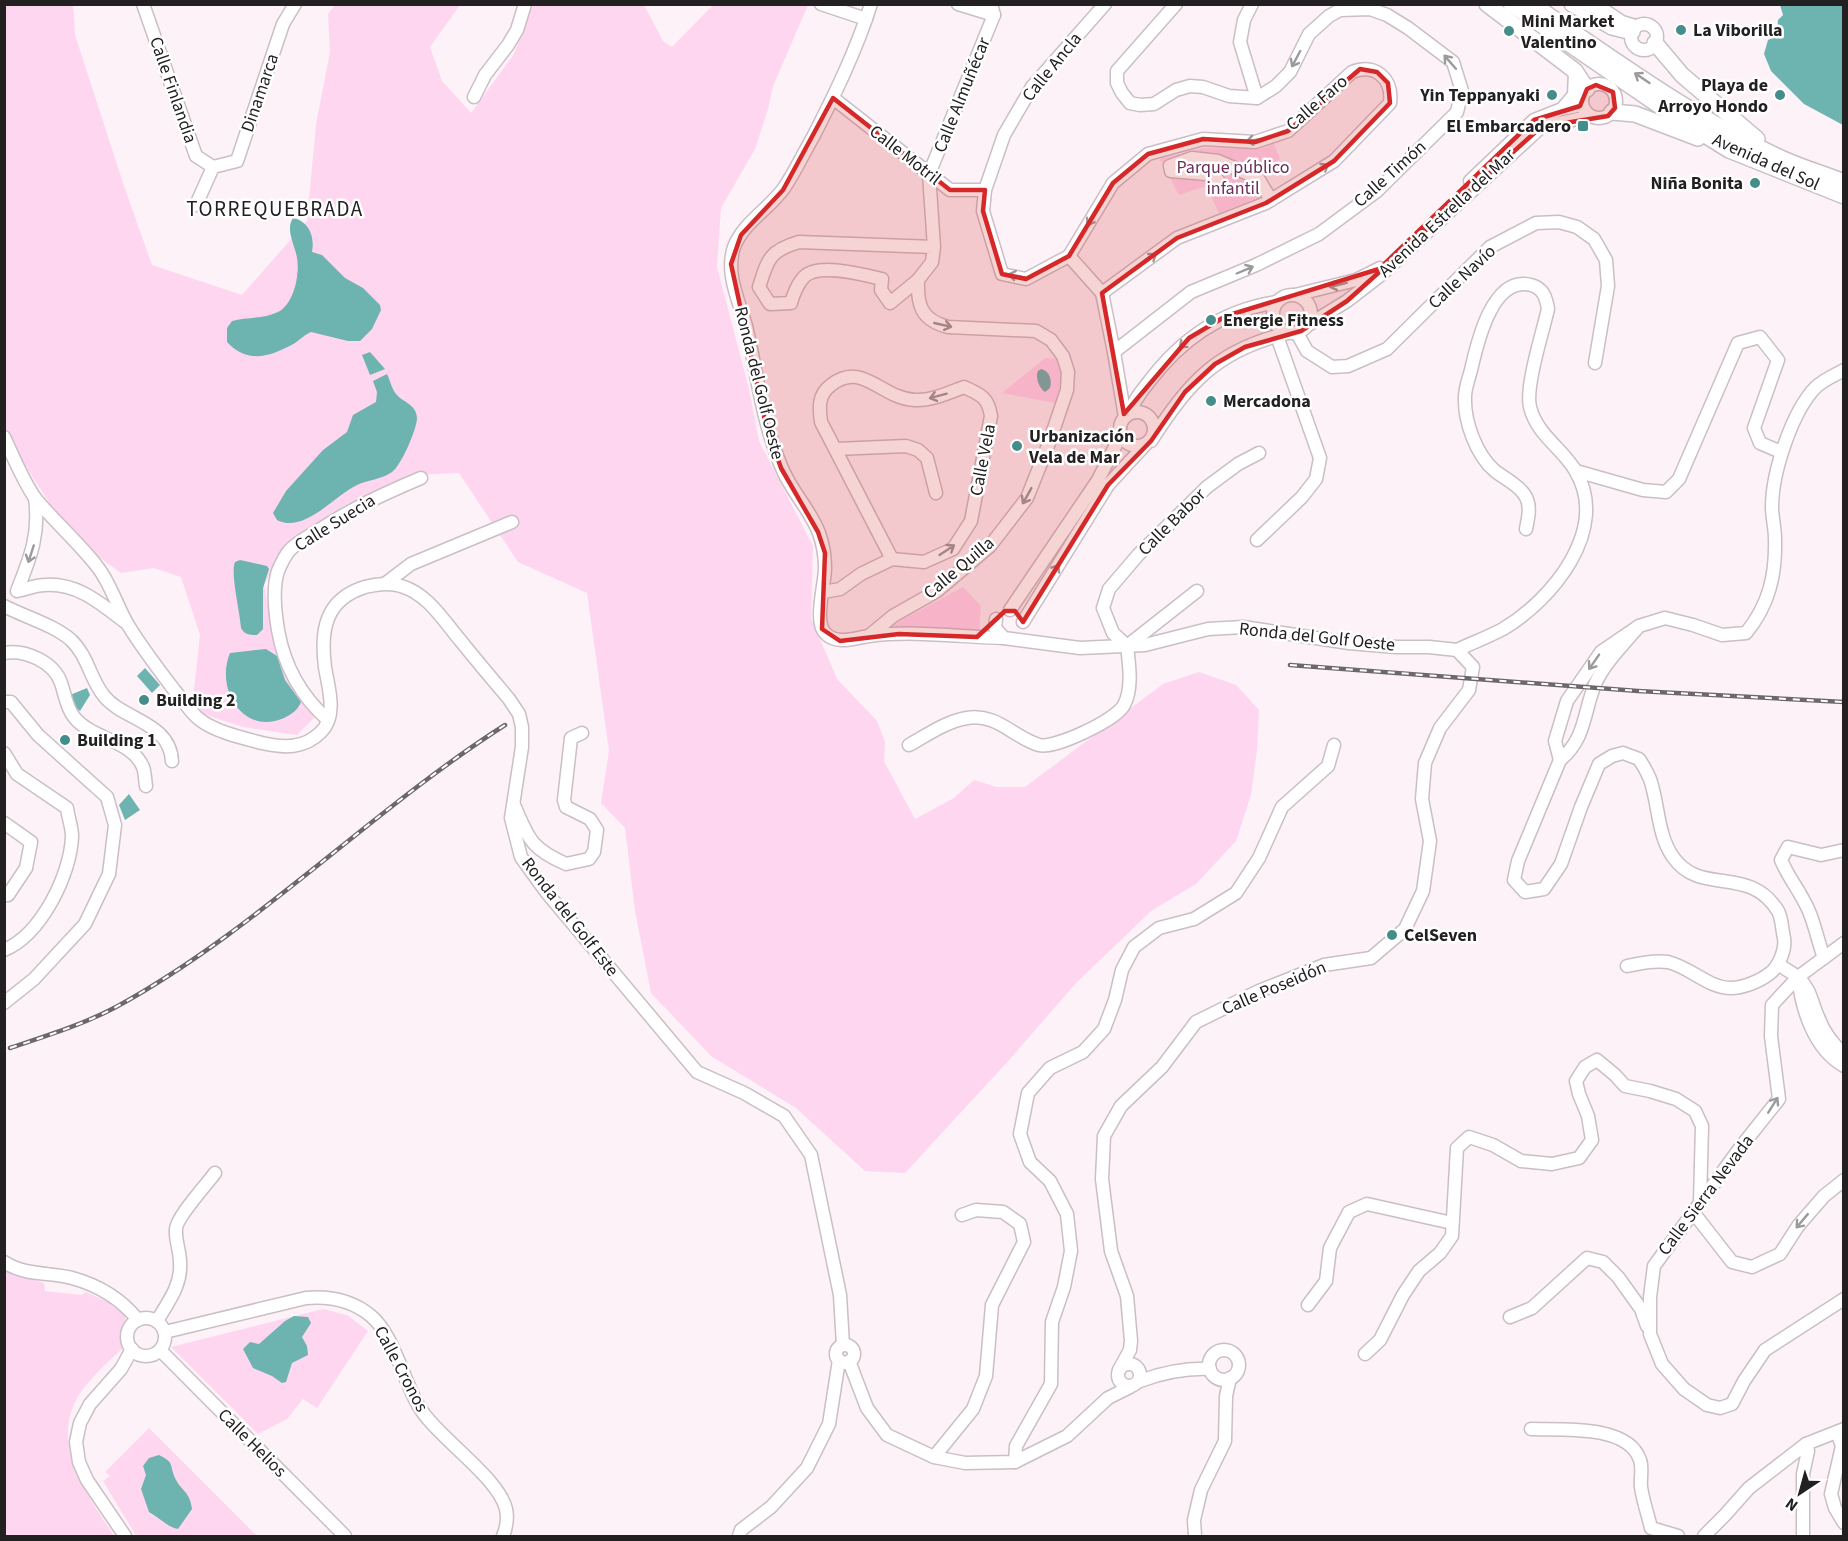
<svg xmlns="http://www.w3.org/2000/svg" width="1848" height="1541" font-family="'Source Sans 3',sans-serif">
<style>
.green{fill:#ffd6f0}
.water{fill:#6db3b0}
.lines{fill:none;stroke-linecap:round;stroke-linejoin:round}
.minor-casing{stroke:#c9bfc5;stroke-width:15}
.major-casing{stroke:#c9bfc5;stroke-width:18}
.minor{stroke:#fff;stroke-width:12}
.major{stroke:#fff;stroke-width:15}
.rail-casing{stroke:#6c676a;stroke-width:4.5}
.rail{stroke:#fff;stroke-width:2;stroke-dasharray:7;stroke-linecap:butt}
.oneway{stroke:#9c9b9c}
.marked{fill:#d62828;fill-opacity:0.2;stroke:#d62828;stroke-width:4.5;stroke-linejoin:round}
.poi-dot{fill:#458d8b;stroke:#fff;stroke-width:2}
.labels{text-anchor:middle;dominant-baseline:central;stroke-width:5;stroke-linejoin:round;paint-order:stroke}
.poi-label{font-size:18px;font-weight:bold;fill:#232022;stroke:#fff;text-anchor:start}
.street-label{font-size:18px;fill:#232022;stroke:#fff}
.park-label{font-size:18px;fill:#6a2f59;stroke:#fff}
.quarter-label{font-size:21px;letter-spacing:1.5px;fill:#232022;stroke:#fff}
</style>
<rect width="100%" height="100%" fill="#fcf2f8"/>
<g class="green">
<polygon points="5,5 73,5 75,35 124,186 152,265 242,295 307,221 316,124 330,52 328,14 335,5 460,5 430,47 442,81 471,113 514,54 532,5 644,5 663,41 672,47 713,5 808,5 773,86 768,109 755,149 721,208 717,267 749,389 759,441 813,546 811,618 837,679 877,721 885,742 884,761 915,819 954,798 974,780 997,787 1025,787 1163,684 1199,672 1236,685 1259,710 1257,750 1251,795 1236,841 1196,884 1151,911 1076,983 1010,1059 905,1173 865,1171 796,1108 711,1056 651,993 635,911 625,828 601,803 609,751 587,593 518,562 459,473 415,475 349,503 285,545 264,585 276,651 314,718 297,735 243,727 218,719 203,713 193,698 200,635 181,577 154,568 121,573 71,537 18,454 5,427"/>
<polygon points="1274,144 1280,159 1263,175 1267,194 1219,213 1206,186 1179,195 1160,159 1204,148 1258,149"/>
<polygon points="1045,358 1060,359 1066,371 1060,404 1002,393"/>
<polygon points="963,587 981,606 979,631 891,626"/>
<path d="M5,1270L44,1283L45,1291L82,1295L86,1292L106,1301L126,1316L121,1336L123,1348C109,1360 84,1384 76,1400C51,1449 89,1497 114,1536H5Z"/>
<polygon points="323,1309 347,1315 368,1331 317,1408 303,1399 287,1419 258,1434 171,1347"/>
<polygon points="149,1428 257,1536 143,1536 135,1534 103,1481 110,1476 105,1472"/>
</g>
<g class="water">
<polygon points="1780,5 1843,5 1843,125 1804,104 1771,71 1764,54 1768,40 1777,36 1778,20 1783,15"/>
<path d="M293,218C309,221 315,237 312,252L322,255L345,278L363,288L380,305L381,310L372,329L360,341H348L311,332C304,335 301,339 295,343C272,356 248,365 227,342V328L232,321C247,317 264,319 278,312C294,304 300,274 297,258C295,245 285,230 293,218Z"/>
<polygon points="370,352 385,369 370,375 362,355"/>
<path d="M1041,369C1050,371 1052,380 1050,388L1045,392C1039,388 1035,377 1038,371Z"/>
<path d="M387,374C390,380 392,390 397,395C404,403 416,404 417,418C417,429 401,466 392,472C383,479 368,480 357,485C334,496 304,534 277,520L273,513L286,491L323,450L347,432L353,415L376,402L377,392L373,381Z"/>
<path d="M240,560L267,566L269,569L263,588V629L257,635C250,635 245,635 241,628C240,612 230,572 235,562Z"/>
<path d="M266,649L277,656L285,680L301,702C298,710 292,714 284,718C243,736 215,689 230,653Z"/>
<polygon points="145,668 160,685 152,693 137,676"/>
<polygon points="87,688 90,695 80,711 73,705 70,695"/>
<polygon points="129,794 140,810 125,820 119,805"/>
<polygon points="294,1316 308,1317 311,1323 302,1337 307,1346 308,1355 292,1363 286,1382 282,1383 272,1376 253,1368 243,1349 250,1342 259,1344 285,1321"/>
<path d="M159,1455C175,1463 169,1464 175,1478C181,1491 190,1491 192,1509L178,1529C167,1527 160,1518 149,1512L141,1489L146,1475L143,1466L149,1458Z"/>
</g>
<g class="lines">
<defs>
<g id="minor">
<polyline points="143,4 196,156 213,167"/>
<polyline points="821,4 866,19"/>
<path d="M871,4C856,51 835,94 813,137C803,154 795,172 784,188C770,208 743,223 734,247C725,273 739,301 746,326C757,373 762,421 781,466C790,490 810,509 819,533C823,544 825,556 825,568C825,585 813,623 826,634C838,645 854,638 869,636C913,630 960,637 1004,638"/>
<polyline points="958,4 994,15"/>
<polyline points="1252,4 1244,20 1240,42 1257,98"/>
<polyline points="1595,4 1622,22 1635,26"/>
<circle cx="1644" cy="37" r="13"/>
<circle cx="1599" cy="101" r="17"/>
<polyline points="474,97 485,75 508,45 517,30 525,4"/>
<polyline points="833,98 950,190 985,190"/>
<polyline points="1562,109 1574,95 1575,71"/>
<polyline points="213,167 237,161 283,24 295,4"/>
<polyline points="1218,180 1207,174 1171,171 1170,166 1192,158 1218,161 1258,178 1271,200"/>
<polyline points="1470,181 1534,120 1562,109 1582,105"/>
<polyline points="196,205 213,167"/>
<path d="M934,247L799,242C769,251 768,259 759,287L770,304L791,303C793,295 798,283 804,277C818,262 864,275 882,279L881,290L890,303L918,280L932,262L934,247L929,174L994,15L991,4"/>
<path d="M1069,256L1113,183L1148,154L1203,139L1255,142L1288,131L1352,72C1376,63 1393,79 1390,103L1334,161L1266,203L1177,238L1102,293"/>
<polyline points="1069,256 1026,279 1002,274 983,211 985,190 1004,135 1032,87 1105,4"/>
<polyline points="1069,256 1102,293 1114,352 1125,417"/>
<circle cx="1292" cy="314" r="19"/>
<polyline points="1295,295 1356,280 1380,268"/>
<polyline points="1308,325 1347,301 1382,274 1541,127 1591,116"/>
<polyline points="1297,333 1307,351 1332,367 1348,366 1387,349 1490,247 1536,223 1559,222 1577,227 1594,239 1606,260 1608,286 1595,363"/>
<polyline points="1114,352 1191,292 1256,265 1319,234 1377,191 1457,112 1462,91 1453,62 1408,28 1387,15 1370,9 1340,10 1329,16 1309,34 1290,72 1276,86 1257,98 1229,96 1203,87 1190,86 1176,90 1154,104 1140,105 1130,103 1122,93 1117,83 1117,71 1176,4"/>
<circle cx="1137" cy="429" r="17"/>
<path d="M1129,414C1133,402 1140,393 1148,383C1180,340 1222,310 1277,302"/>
<path d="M4,437C14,458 22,479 35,498C54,521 77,541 96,565C111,583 116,605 128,625C142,648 159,670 175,691C183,700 190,712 199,719C215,732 243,738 262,743C284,748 304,749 321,732C338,715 328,687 325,667C320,629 326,599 365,587C377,584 389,582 401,586C428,594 443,620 460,640C476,660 493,680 509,699L519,714L522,727V747L511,818L521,857L547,893L697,1072L744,1093L784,1116L811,1155L840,1295L843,1345"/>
<path d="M1151,441C1189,382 1217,350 1288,333"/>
<polyline points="836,449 906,446 918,450 927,458 936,493"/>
<polyline points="1576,471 1643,490 1666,492 1679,479 1738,343 1760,337 1778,360 1754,428 1760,443 1781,452"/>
<path d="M35,498C40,535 30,558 17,591C26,589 36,585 45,585C78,583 100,603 125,622"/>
<polyline points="1257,540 1302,497 1316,479 1320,458 1277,336"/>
<polyline points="386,583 411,564 512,522"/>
<path d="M824,592L840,589L861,574L892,559L924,562L953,549L971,521L991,416C988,397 981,395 964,387C948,393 931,401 915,400C882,399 862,360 831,385C818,395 819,407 821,422L892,559"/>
<path d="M4,606C25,617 54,625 71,640C88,656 90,679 104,696C123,720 170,722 172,761"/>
<polyline points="1010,610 1098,480 1121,435"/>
<polyline points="996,619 995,628 1004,638 1080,648 1145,645 1208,629 1243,627 1349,643 1396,647 1429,647 1457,650"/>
<polyline points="1023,622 1108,485 1146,444"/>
<path d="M870,635L893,616L937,591L990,546L1027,498L1049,443L1067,390L1068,372L1063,356L1051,340L1036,331L948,327C921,320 917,305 918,280"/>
<polyline points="1127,646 1197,591"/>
<path d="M1457,650C1472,643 1488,637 1503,629C1552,600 1611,529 1575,470C1561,447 1537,435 1530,407C1525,387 1543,331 1548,309C1546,297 1543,288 1531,285C1492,275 1477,344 1471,370C1469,378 1465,388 1465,397C1464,421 1476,455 1495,471C1504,478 1518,485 1524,494C1532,505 1528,518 1526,529"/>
<path d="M4,653C25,649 54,662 61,683C65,694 66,707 74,717C92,740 131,739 143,767C145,772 145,780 146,786"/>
<polyline points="4,702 11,702 38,735 107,797 115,825 109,874 85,924 34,979 4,1003"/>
<path d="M328,720C301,696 284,665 278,630C275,612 272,589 278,571C281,564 284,557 289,551C297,542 309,536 319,530C353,508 383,494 421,478"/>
<path d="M909,745C927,735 947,721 967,718C997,713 1013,737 1039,745C1055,749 1116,720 1124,705C1133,688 1129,664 1127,646L1113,633L1103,608L1109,589L1138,555L1207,487L1238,464L1259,453"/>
<path d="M4,753L17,774L67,808C68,817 72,827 72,836C71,874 41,935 4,950"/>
<path d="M1560,760L1555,741L1567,701L1601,652L1639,626L1665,618L1693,625L1722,635L1746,633C1769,605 1776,575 1775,539C1775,528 1772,517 1772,507C1772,473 1792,411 1816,387C1823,380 1835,375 1844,370"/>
<path d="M514,805C529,839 530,848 566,864L589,859L594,852L597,830L590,819L566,807L564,800L571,738L582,733"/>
<polyline points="4,823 31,842 26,868 8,895 4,895"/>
<polyline points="1844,943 1798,977 1772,1005 1771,1036 1779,1099 1740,1148 1654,1266 1650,1297 1650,1334 1662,1364 1684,1389 1707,1405 1720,1408 1732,1404 1744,1381 1765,1350 1844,1299"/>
<path d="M1824,958C1818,942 1815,924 1808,909C1800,891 1788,877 1781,860L1788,847L1821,855L1844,850"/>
<polyline points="1778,964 1798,977"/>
<path d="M1627,966C1640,963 1655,960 1668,962C1690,967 1708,988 1731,988C1743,988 1760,981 1769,974C1779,967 1786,949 1784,938C1782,930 1782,918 1778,911C1749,864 1701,897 1673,857C1657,834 1659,805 1650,779C1647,772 1643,765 1639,759L1623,753L1612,756L1599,764L1581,807L1561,864L1544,889L1525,892L1514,880L1518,861L1560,760C1587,738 1583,711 1596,682C1606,661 1625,643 1639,626"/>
<path d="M1844,1054C1833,1044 1824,1033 1819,1019C1811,1002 1812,991 1798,977C1802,1010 1814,1049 1844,1066"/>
<polyline points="1693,1212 1732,1262 1752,1267 1780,1254 1798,1226 1824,1196 1844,1180"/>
<path d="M4,1262C25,1276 50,1272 72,1278C98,1285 121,1299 138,1320"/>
<polyline points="1308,1305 1326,1281 1330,1248 1349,1212 1367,1204 1452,1223"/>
<polyline points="1510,1317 1532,1308 1587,1258 1603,1262 1618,1277 1641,1309 1647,1326"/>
<circle cx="146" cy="1337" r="19"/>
<path d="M157,1321C168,1302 182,1285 180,1262C180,1251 175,1240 176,1229C176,1218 207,1184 215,1173"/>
<path d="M165,1332L306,1298C330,1296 352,1300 371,1316C393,1334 403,1379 418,1405C436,1437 498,1476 506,1509C508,1518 506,1529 503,1536"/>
<circle cx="845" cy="1354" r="9"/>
<polyline points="160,1350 345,1536"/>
<circle cx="1224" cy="1365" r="15"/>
<polyline points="1365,1354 1380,1340 1403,1295 1419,1271 1440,1253 1452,1236 1457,1148 1469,1137 1493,1145 1521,1161 1552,1164 1579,1158 1592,1140 1588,1116 1579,1094 1576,1081 1585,1067 1597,1060 1615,1075 1625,1086 1650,1091 1676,1099 1695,1111 1702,1126 1700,1201"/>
<polyline points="849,1361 867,1408 887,1435 934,1457 965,1463 1015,1462 1067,1436 1108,1398 1130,1387"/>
<circle cx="1129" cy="1375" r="11"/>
<polyline points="1119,1370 1130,1350 1131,1341 1127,1296 1111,1251 1102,1179 1104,1136 1121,1106 1162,1067 1196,1022 1259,991 1324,965 1371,958 1405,929 1423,891 1430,841 1422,799 1425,763 1440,728 1469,690 1473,667 1457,650"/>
<path d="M1140,1381C1162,1373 1186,1368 1210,1369"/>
<path d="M1531,1429C1561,1430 1628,1424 1640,1460C1643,1468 1640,1479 1641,1487C1643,1501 1648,1515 1651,1528L1678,1536"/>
<polyline points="1837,1432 1842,1446 1831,1494 1835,1508 1844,1523"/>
<polyline points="934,1457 973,1409 986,1376 992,1305 1024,1242 1020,1224 1003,1212 976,1210 962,1215"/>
<polyline points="1015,1462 1016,1446 1051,1384 1052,1322 1064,1287 1071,1251 1067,1214 1050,1181 1030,1162 1020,1134 1028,1093 1050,1068 1083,1052 1104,1029 1115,1000 1122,970 1134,947 1159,928 1194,919 1236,893 1259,858 1282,807 1328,766 1334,745"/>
<polyline points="125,1536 87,1480 79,1462 76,1442 80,1423 90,1404 121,1369 132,1349"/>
<polyline points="739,1536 741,1530 771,1507 807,1468 829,1424 839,1360"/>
<polyline points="1195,1536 1194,1520 1201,1490 1225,1441 1226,1396 1230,1378"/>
<polyline points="1704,1536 1725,1515 1749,1488 1806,1444 1844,1429"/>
<polyline points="1803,1536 1803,1474 1808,1451 1806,1444"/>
</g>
<g id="major">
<polyline points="1487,4 1575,71 1587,89"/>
<polyline points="1511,4 1676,117 1729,150 1844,196"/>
<path d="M1532,4C1614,59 1694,119 1783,159C1803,168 1824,174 1844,182"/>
<polyline points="1572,4 1612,27 1632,32"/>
<polyline points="1655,43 1682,75 1757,139"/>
<polyline points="1612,112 1635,114 1698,138"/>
</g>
</defs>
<use href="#minor" class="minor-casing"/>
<use href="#major" class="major-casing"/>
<use href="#minor" class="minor"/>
<use href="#major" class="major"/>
<defs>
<g id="rail">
<polyline points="1290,665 1638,691 1844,702"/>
<path d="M10,1048C46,1036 82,1025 116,1007C257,930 370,811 505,725"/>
</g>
</defs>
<use href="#rail" class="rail-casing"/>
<use href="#rail" class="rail"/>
</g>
<defs><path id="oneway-shaft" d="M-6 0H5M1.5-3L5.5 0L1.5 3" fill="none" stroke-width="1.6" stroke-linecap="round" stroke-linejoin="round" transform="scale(1.5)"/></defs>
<g class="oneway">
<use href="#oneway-shaft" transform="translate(1296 59) rotate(118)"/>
<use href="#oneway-shaft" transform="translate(1450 62) rotate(-131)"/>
<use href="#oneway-shaft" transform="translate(1642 78) rotate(-146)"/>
<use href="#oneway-shaft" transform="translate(1255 140) rotate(172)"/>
<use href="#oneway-shaft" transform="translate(1321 169) rotate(-32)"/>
<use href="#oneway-shaft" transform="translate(1092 218) rotate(121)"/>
<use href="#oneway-shaft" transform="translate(1149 259) rotate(-36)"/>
<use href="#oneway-shaft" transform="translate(1245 270) rotate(-23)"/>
<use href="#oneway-shaft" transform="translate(1017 276) rotate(-169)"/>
<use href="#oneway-shaft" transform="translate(1338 285) rotate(166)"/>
<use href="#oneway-shaft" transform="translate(943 325) rotate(13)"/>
<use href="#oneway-shaft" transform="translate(1186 342) rotate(139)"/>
<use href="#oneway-shaft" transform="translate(938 396) rotate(165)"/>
<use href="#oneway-shaft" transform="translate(1027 496) rotate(119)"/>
<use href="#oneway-shaft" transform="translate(947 550) rotate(-33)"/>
<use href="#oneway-shaft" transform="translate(31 554) rotate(108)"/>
<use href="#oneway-shaft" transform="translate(1054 572) rotate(-58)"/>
<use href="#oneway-shaft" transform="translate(1594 662) rotate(125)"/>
<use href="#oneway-shaft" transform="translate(1773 1105) rotate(-58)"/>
<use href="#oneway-shaft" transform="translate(1802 1221) rotate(130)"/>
</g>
<path class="marked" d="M1360,69L1377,72L1388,83L1390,103L1334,161L1266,203L1177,238L1102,293L1124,414L1189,338L1226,316L1379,269L1534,120L1580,106L1587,89L1596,85L1613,92L1615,108L1608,116L1541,127L1347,301L1301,331L1245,347L1215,364L1185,392L1151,441L1108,485L1023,622L1015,611H1005L977,637L899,634L840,641L822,629L825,553L818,532L781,468L766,425L731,264L741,235L783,190L833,98L950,190H985L983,211L1002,274L1026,279L1069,256L1113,183L1148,154L1203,139L1255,142L1288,131Z"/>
<g class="poi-dot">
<circle cx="1681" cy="30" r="6"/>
<circle cx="1509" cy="31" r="6"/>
<circle cx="1552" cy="95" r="6"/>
<circle cx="1780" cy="95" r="6"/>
<rect x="1577" y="120" width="12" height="12" rx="3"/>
<circle cx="1755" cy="183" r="6"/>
<circle cx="1211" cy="320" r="6"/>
<circle cx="1211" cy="401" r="6"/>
<circle cx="1017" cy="446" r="6"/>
<circle cx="144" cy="700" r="6"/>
<circle cx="65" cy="740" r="6"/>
<circle cx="1392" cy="935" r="6"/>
</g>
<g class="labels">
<g class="poi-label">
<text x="1521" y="21">Mini Market<tspan x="1521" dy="21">Valentino</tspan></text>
<text x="1693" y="30">La Viborilla</text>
<text x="1768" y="85" text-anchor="end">Playa de<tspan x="1768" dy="21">Arroyo Hondo</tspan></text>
<text x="1540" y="95" text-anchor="end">Yin Teppanyaki</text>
<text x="1571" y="126" text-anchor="end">El Embarcadero</text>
<text x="1743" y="183" text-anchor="end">Niña Bonita</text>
<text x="1223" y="320">Energie Fitness</text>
<text x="1223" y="401">Mercadona</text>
<text x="1029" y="436">Urbanización<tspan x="1029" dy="21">Vela de Mar</tspan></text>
<text x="156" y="700">Building 2</text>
<text x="77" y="740">Building 1</text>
<text x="1404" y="935">CelSeven</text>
</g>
<g class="street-label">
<text transform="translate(1052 67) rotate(-51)">Calle Ancla</text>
<text transform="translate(173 90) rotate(71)">Calle Finlandia</text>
<text transform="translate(260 93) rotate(-71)">Dinamarca</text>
<text transform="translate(962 95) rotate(-68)">Calle Almuñécar</text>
<text transform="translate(1317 103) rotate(-41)">Calle Faro</text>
<text transform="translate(905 155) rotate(38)">Calle Motril</text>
<text transform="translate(1766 162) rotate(24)">Avenida del Sol</text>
<text transform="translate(1390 174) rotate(-42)">Calle Timón</text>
<text transform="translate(1447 213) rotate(-43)">Avenida Estrella del Mar</text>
<text transform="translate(1462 277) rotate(-43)">Calle Navío</text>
<text transform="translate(759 383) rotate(76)">Ronda del Golf Oeste</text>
<text transform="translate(983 460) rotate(-79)">Calle Vela</text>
<text transform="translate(1172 522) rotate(-45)">Calle Babor</text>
<text transform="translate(335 523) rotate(-32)">Calle Suecia</text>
<text transform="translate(959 568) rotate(-40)">Calle Quilla</text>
<text transform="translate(1317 637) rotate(6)">Ronda del Golf Oeste</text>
<text transform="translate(570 917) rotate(52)">Ronda del Golf Este</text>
<text transform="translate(1274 988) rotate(-23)">Calle Poseidón</text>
<text transform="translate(1706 1195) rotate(-53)">Calle Sierra Nevada</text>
<text transform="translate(401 1369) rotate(62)">Calle Cronos</text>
<text transform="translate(252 1443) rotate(45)">Calle Helios</text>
</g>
<g class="park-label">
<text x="1233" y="167">Parque público<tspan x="1233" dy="21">infantil</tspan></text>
</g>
<g class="quarter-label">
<text x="275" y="209">TORREQUEBRADA</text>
</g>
</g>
<rect width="1848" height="1541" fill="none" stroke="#232022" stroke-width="12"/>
<g transform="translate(1800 1493) rotate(216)" stroke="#ffffff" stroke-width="4.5" paint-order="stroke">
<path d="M0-4.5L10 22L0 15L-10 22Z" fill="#232022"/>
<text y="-9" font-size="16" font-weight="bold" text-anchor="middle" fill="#232022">N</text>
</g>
</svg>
